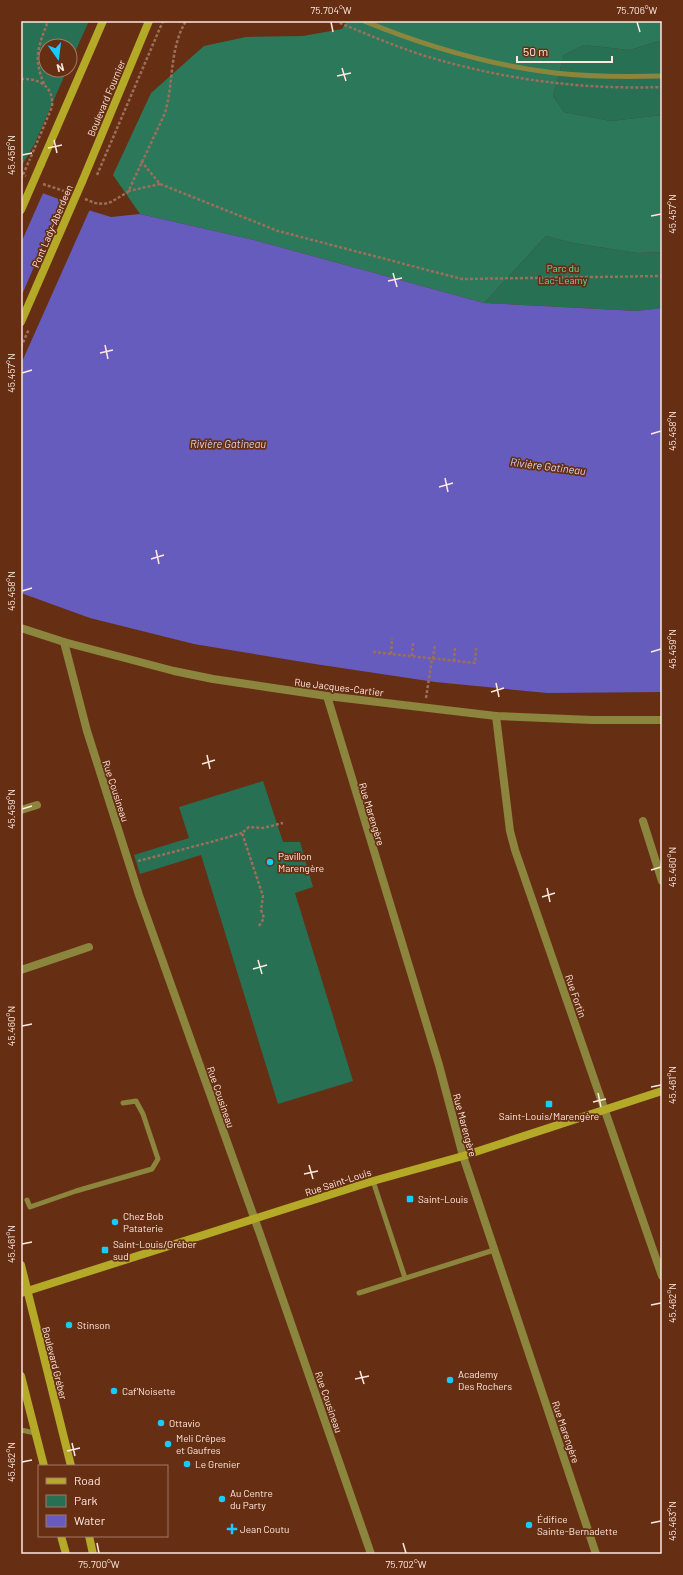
<svg xmlns="http://www.w3.org/2000/svg" width="683" height="1575" font-family="Barlow,sans-serif">
<style>
.green{fill:#277054}
.forest{fill:#2b785b}
.water{fill:#665cbe}
.pier{fill:#662f13}
.lines{fill:none;stroke-linecap:round;stroke-linejoin:round}
.path{stroke:#9b6f5a;stroke-width:2.5;stroke-dasharray:3 2;stroke-linecap:butt}
.service{stroke:#8b853d;stroke-width:5}
.minor{stroke:#8b853d;stroke-width:8}
.secondary{stroke:#b5aa28;stroke-width:8}
.path-bridge{stroke:#9b6f5a;stroke-width:2.5;stroke-dasharray:3 2;stroke-linecap:butt}
.secondary-bridge{stroke:#b5aa28;stroke-width:8}
.ticks{fill:none;stroke:#fee8df;stroke-width:1.5}
.poi-dot{fill:#19cafc;stroke:#662f13;stroke-width:1.5}
.labels{text-anchor:middle;dominant-baseline:central;stroke-width:3.5;stroke-linejoin:round;paint-order:stroke}
.street-label{font-size:10px;fill:#fee8df;stroke:#662f13}
.park-label{font-size:10px;fill:#54e0ab;stroke:#662f13}
.poi-label{font-size:10px;fill:#fee8df;stroke:#662f13;text-anchor:start}
.water-label{font-size:11px;font-style:italic;fill:#d3d4ee;stroke:#662f13}
.neatline{fill:none;stroke:#fee8df;stroke-width:1.5}
.ticks-label{font-size:10px;text-anchor:middle;fill:#fee8df}
</style>
<rect width="100%" height="100%" fill="#662f13"/>
<g class="green">
<polygon points="21,21 89,21 70,63 70,46 46,46 46,70 67,70 34,145 21,167"/>
<polygon points="662,40 662,115 611,121 564,112 553,96 564,55 584,45 630,50"/>
<polygon points="546,236 573,243 637,253 662,252 662,308 638,311 484,303"/>
<polygon points="263,781 283,842 300,842 313,887 295,893 353,1081 278,1104 201,855 140,874 134,855 189,838 179,807"/>
</g>
<polygon class="forest" points="347,21 662,21 662,40 630,50 584,45 564,55 553,96 564,112 611,121 662,115 662,252 637,253 573,243 546,236 484,303 254,240 140,214 113,175 151,93 204,46 246,37 303,36 342,29"/>
<polygon class="water" points="21,185 88,210 111,217 140,214 254,240 484,303 637,311 662,308 662,692 547,693 435,682 315,664 194,644 90,618 21,593"/>
<g class="pier">
<polygon points="21,183 44,191 21,243"/>
<polygon points="63,199 90,209 21,364 21,297"/>
</g>
<g class="lines">
<g class="path">
<path d="M335,21C364,33 392,45 422,55C500,79 581,90 662,87"/>
<path d="M21,79C40,78 54,87 52,107L30,159"/>
<path d="M44,84C33,57 38,48 48,21"/>
<polyline points="141,161 160,184 278,231 462,279 662,276"/>
<polyline points="21,173 26,176"/>
<polyline points="97,175 163,21"/>
<polyline points="43,184 67,192"/>
<polyline points="128,191 160,184"/>
<path d="M85,199L95,203L104,204L111,202L128,192L165,113C174,82 169,49 186,21"/>
<polyline points="373,652 475,663 476,648"/>
<polyline points="391,654 392,638"/>
<polyline points="412,656 413,642"/>
<polyline points="433,659 435,644"/>
<polyline points="454,661 455,646"/>
<polyline points="426,698 432,659"/>
<polyline points="138,861 211,842 242,833"/>
<polyline points="259,926 264,918 261,910 263,896 242,833 249,827 263,828 283,823"/>
</g>
<g class="service">
<path d="M364,21C425,46 489,65 555,73C591,77 626,77 662,76"/>
<polyline points="373,1181 405,1278"/>
<polyline points="27,1200 30,1207 76,1191 152,1169 158,1159 143,1114 136,1101 123,1103"/>
<polyline points="359,1293 494,1250"/>
<polyline points="21,1430 35,1433"/>
</g>
<g class="minor">
<polyline points="21,628 64,642 174,671 213,679 327,696 496,716 592,720 662,720"/>
<polyline points="64,642 87,731 139,895 260,1234 371,1554"/>
<polyline points="327,696 439,1065 463,1156 596,1554"/>
<polyline points="496,716 510,831 515,850 662,1276"/>
<polyline points="21,810 37,805"/>
<polyline points="643,821 662,881"/>
<polyline points="21,970 89,947"/>
</g>
<g class="secondary">
<polyline points="41,164 103,21"/>
<polyline points="82,182 149,21"/>
<polyline points="21,1265 71,1466"/>
<polyline points="21,1293 373,1181 463,1156 662,1091"/>
<polyline points="21,1376 44,1466"/>
<polyline points="61,1536 66,1554"/>
<polyline points="89,1536 93,1554"/>
</g>
<g class="path-bridge">
<polyline points="21,179 30,159"/>
<polyline points="21,347 29,329"/>
</g>
<g class="secondary-bridge">
<polyline points="21,210 41,164"/>
<polyline points="21,322 82,182"/>
</g>
</g>
<path class="ticks" d="M331,22L333,32M637,22L640,32M342,68L346,81M337,76L351,73M54,140L57,153M48,148L62,145M22,155L32,153M651,216L661,214M393,273L397,287M388,281L402,278M105,345L108,359M100,353L113,350M22,373L32,370M651,434L661,431M445,478L448,492M439,487L453,483M156,550L159,564M151,559L164,555M22,591L32,588M651,652L661,649M496,683L499,697M491,692L504,688M207,755L210,769M202,764L215,760M22,809L32,806M651,870L661,867M547,888L550,902M542,897L555,893M258,960L262,974M253,969L267,965M22,1026L32,1024M651,1087L661,1085M598,1093L601,1107M593,1102L606,1099M309,1165L313,1179M304,1174L318,1171M22,1244L32,1242M651,1305L661,1303M360,1371L364,1384M355,1379L369,1376M72,1443L75,1456M67,1451L80,1448M22,1462L32,1460M651,1523L661,1521M97,1543L99,1553M403,1543L406,1553"/>
<g class="poi-dot">
<circle cx="270" cy="862" r="4"/>
<rect x="545" y="1100" width="8" height="8" rx="2"/>
<rect x="406" y="1195" width="8" height="8" rx="2"/>
<circle cx="115" cy="1222" r="4"/>
<rect x="101" y="1246" width="8" height="8" rx="2"/>
<circle cx="69" cy="1325" r="4"/>
<circle cx="450" cy="1380" r="4"/>
<circle cx="114" cy="1391" r="4"/>
<circle cx="161" cy="1423" r="4"/>
<circle cx="168" cy="1444" r="4"/>
<circle cx="187" cy="1464" r="4"/>
<circle cx="222" cy="1499" r="4"/>
<circle cx="529" cy="1525" r="4"/>
<path d="M230 1523h4v4h4v4h-4v4h-4v-4h-4v-4h4z"/>
</g>
<g class="labels">
<g class="street-label">
<text transform="translate(106 98) rotate(-67)">Boulevard Fournier</text>
<text transform="translate(52 226) rotate(-67)">Pont Lady-Aberdeen</text>
<text transform="translate(339 687) rotate(7)">Rue Jacques-Cartier</text>
<text transform="translate(116 791) rotate(72)">Rue Cousineau</text>
<text transform="translate(372 814) rotate(73)">Rue Marengère</text>
<text transform="translate(576 996) rotate(71)">Rue Fortin</text>
<text transform="translate(221 1097) rotate(71)">Rue Cousineau</text>
<text transform="translate(465 1125) rotate(75)">Rue Marengère</text>
<text transform="translate(338 1182) rotate(-18)">Rue Saint-Louis</text>
<text transform="translate(55 1363) rotate(76)">Boulevard Gréber</text>
<text transform="translate(329 1402) rotate(71)">Rue Cousineau</text>
<text transform="translate(566 1432) rotate(71)">Rue Marengère</text>
</g>
<g class="park-label">
<text x="563" y="268">Parc du<tspan x="563" dy="12">Lac-Leamy</tspan></text>
</g>
<g class="poi-label">
<text x="278" y="856">Pavillon<tspan x="278" dy="12">Marengère</tspan></text>
<text x="549" y="1116" text-anchor="middle">Saint-Louis/Marengère</text>
<text x="418" y="1199">Saint-Louis</text>
<text x="123" y="1216">Chez Bob<tspan x="123" dy="12">Pataterie</tspan></text>
<text x="113" y="1244">Saint-Louis/Gréber<tspan x="113" dy="12">sud</tspan></text>
<text x="77" y="1325">Stinson</text>
<text x="458" y="1374">Academy<tspan x="458" dy="12">Des Rochers</tspan></text>
<text x="122" y="1391">Caf'Noisette</text>
<text x="169" y="1423">Ottavio</text>
<text x="176" y="1438">Meli Crêpes<tspan x="176" dy="12">et Gaufres</tspan></text>
<text x="195" y="1464">Le Grenier</text>
<text x="230" y="1493">Au Centre<tspan x="230" dy="12">du Party</tspan></text>
<text x="537" y="1519">Édifice<tspan x="537" dy="12">Sainte-Bernadette</tspan></text>
<text x="240" y="1529">Jean Coutu</text>
</g>
<g class="water-label">
<text x="228" y="443">Rivière Gatineau</text>
<text transform="translate(548 466) rotate(7)">Rivière Gatineau</text>
</g>
</g>
<rect width="683" height="1575" fill="none" stroke="#662f13" stroke-width="44"/>
<rect x="38" y="1465" width="130" height="72" fill="#662f13" stroke="#a37965"/>
<rect x="46" y="1478" width="20" height="6" fill="#b5aa28" stroke="#a37965"/>
<text x="74" y="1485" font-size="12" fill="#fee8df">Road</text>
<rect x="46" y="1495" width="20" height="12" fill="#277054" stroke="#a37965"/>
<text x="74" y="1505" font-size="12" fill="#fee8df">Park</text>
<rect x="46" y="1515" width="20" height="12" fill="#665cbe" stroke="#a37965"/>
<text x="74" y="1525" font-size="12" fill="#fee8df">Water</text>
<g transform="translate(58 58) rotate(166)"><circle r="19" fill="#662f13" stroke="#a37965"/>
<path d="M0-3L7 15L0 10L-7 15Z" fill="#19cafc"/>
<text y="-6" font-size="11" font-weight="bold" text-anchor="middle" fill="#fee8df">N</text>
</g>
<path d="M517 56v6h95v-6" fill="none" stroke="#fee8df" stroke-width="2"/>
<text x="523" y="56" font-size="12" fill="#fee8df" stroke="#662f13" stroke-width="3" paint-order="stroke">50 m</text>
<rect x="22" y="22" width="639" height="1531" class="neatline"/>
<g class="ticks-label">
<text x="331" y="14">75.704°W</text>
<text x="637" y="14">75.706°W</text>
<text transform="translate(11 155) rotate(-90)" y="4">45.456°N</text>
<text transform="translate(672 214) rotate(-90)" y="4">45.457°N</text>
<text transform="translate(11 373) rotate(-90)" y="4">45.457°N</text>
<text transform="translate(672 431) rotate(-90)" y="4">45.458°N</text>
<text transform="translate(11 591) rotate(-90)" y="4">45.458°N</text>
<text transform="translate(672 649) rotate(-90)" y="4">45.459°N</text>
<text transform="translate(11 809) rotate(-90)" y="4">45.459°N</text>
<text transform="translate(672 867) rotate(-90)" y="4">45.460°N</text>
<text transform="translate(11 1026) rotate(-90)" y="4">45.460°N</text>
<text transform="translate(672 1085) rotate(-90)" y="4">45.461°N</text>
<text transform="translate(11 1244) rotate(-90)" y="4">45.461°N</text>
<text transform="translate(672 1303) rotate(-90)" y="4">45.462°N</text>
<text transform="translate(11 1462) rotate(-90)" y="4">45.462°N</text>
<text transform="translate(672 1521) rotate(-90)" y="4">45.463°N</text>
<text x="99" y="1568">75.700°W</text>
<text x="406" y="1568">75.702°W</text>
</g>
</svg>
